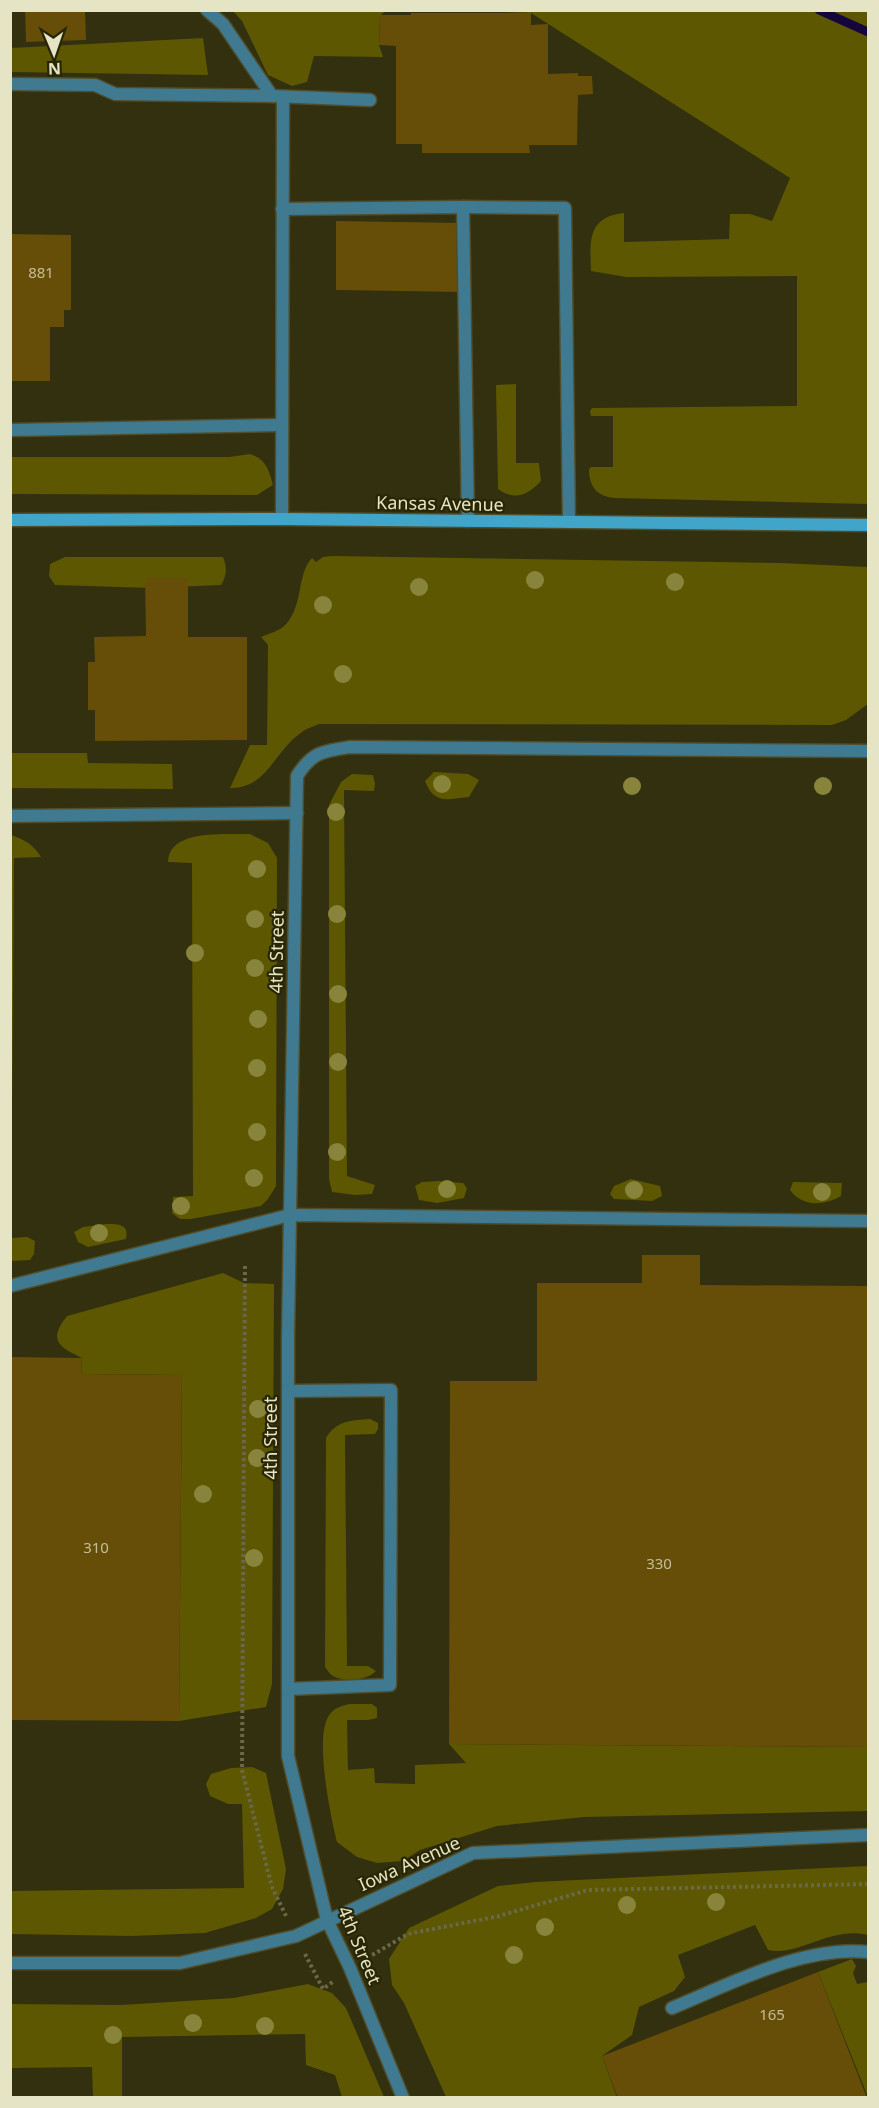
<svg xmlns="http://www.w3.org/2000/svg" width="879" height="2108" font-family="'Noto Sans',sans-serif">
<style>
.green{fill:#5c5700}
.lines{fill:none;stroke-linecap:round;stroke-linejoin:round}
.stream{stroke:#14063c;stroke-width:9}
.building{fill:#664d08}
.lane-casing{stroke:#4f4d2b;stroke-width:15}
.street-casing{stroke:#4f4d2b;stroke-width:15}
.secondary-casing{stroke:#4f4d2b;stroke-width:15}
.path{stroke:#6a6847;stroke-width:4;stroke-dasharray:3 3;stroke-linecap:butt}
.lane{stroke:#407a91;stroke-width:12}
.street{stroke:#407a91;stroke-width:12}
.secondary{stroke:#40a5c9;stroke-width:12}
.tree{fill:#88843c}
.labels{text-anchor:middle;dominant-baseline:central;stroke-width:4.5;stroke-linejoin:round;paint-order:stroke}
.number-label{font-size:15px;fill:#c5be95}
.street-label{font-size:18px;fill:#e5e4c4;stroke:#282604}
</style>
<rect width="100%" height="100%" fill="#32300e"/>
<g class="green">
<polygon points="233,11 385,11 380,16 379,45 383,57 314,56 307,82 292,86 268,75 242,21"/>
<path d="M474,11H868V504L614,498C597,496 589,487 589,469L591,467H613V416H591L590,411L592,408L797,406V276L626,277L591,271C590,241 587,217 624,213V242L729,239L730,214H750L772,221L790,178L531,13Z"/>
<polygon points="203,38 208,75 11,72 11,48"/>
<path d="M516,384V463H539L541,481C528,495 515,501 498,489L496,385Z"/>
<path d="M250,454C266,459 269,470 273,485L257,495L11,494V457H230Z"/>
<path d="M331,556L781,563L868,567V704L846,720L832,725L319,724C313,727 307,728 302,732C274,751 267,789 230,788L250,745H267L268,645L261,637C268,634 278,631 283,627C304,609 296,574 312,558L316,562L323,557Z"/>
<path d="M65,557H223C227,566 227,576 221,585L151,588L55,585L49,576L50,564Z"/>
<polygon points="11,753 87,753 88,763 172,764 173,789 11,788"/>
<path d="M434,772L468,774L479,780L469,797C448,799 434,805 425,781Z"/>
<polygon points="352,774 373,775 375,784 374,791 344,790 347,1176 375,1185 372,1194 355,1195 332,1192 329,1179 329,805 341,782"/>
<path d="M250,834L268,843L277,858L276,1186L268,1199L261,1206L191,1219H180L172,1213L173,1197L193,1196L192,863L168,862C169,828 227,835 250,834Z"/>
<path d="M11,835C25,840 33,844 41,857L14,858L11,1238L27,1237L35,1241L34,1254L30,1260L11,1261Z"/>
<polygon points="631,1179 660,1186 662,1196 652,1201 614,1199 610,1194 614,1186"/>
<polygon points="439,1181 463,1183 467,1188 464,1198 437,1203 419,1200 415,1186 422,1182"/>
<path d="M793,1182L842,1183L841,1196C824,1206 802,1207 790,1190Z"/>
<path d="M107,1224C119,1224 129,1224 126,1239L88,1247L78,1242L74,1232L83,1227Z"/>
<path d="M223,1273L244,1283L274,1284L272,1684L266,1707L179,1721L182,1375L81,1374L82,1358C58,1347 48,1340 67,1316Z"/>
<path d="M370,1419L378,1423V1429L375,1434L345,1435L347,1666H368L376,1671C368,1680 346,1682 335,1677C330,1675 328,1671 325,1667L326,1438C336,1421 351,1420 370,1419Z"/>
<path d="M350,1704H372L377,1708V1718L368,1720H347L348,1770L374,1768L375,1783L415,1784V1765L466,1763L449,1744L868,1747V1811L584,1817L497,1826L420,1850L403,1861L377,1863L357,1857L337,1842C331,1818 313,1734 330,1714C334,1708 343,1705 350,1704Z"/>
<polygon points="252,1767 266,1773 286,1869 283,1889 272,1909 256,1918 205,1933 132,1936 11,1934 11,1891 244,1888 242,1804 228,1804 210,1796 206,1784 211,1774 231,1768"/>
<path d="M868,1866V1935C830,1926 799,1957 768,1950L755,1925L678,1955L685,1977L674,1991L639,2007L632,2035L602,2056L617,2097H446L404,2003L392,1985L389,1959L409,1928L498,1886L535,1882Z"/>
<polygon points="852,1959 856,1966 853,1973 857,1984 868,1982 868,2097 818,1972"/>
<polygon points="308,1984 332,1993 346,2008 384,2097 342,2097 335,2075 306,2065 305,2034 122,2037 122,2097 93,2097 92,2067 11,2068 11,2004 121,2005 234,1998"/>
</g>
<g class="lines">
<polyline class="stream" points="819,10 868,32"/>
</g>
<g class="building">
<polygon points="25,10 85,10 86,40 26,42"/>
<polygon points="411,13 531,13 531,25 548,24 548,74 578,73 578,76 592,76 593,94 578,95 577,145 529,145 530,153 422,153 422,144 396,144 396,46 379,45 380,15 411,15"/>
<polygon points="336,221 463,223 464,292 336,290"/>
<polygon points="10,234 71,235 71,310 64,310 64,327 50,327 50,381 10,381"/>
<polygon points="145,578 188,578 188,637 247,637 247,740 95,741 95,710 88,710 88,662 95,662 94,637 146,636"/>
<polygon points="642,1255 700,1255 700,1285 868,1286 868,1747 449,1744 450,1381 537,1381 537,1283 642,1283"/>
<polygon points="10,1357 82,1358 81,1374 182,1375 179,1721 10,1720"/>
<polygon points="818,1972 867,2098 618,2098 602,2056"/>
</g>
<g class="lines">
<defs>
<g id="lane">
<polyline points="207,10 223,24 272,96"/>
<polyline points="10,84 95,85 115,94 272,96 370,100"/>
<polyline points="463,207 565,208 569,522"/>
<polyline points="282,209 463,207 468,521"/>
<polyline points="10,430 282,425"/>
<polyline points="282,519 283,97"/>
<polyline points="10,816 297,813"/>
<polyline points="10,1286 290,1215 868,1221"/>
<polyline points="288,1391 391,1390 390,1685 288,1689"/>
<path d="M672,2008C730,1984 804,1945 868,1952"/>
</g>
<g id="street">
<polyline points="10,1963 180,1963 296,1936 473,1853 868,1835"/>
<path d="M403,2098L350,1968L327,1920L288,1756V1339L297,776C312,752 323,751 350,747L868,751"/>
</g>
<polyline id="secondary" points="10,520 282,519 868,525"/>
</defs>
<use href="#lane" class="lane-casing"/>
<use href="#street" class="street-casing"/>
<use href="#secondary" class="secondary-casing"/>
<g class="path">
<polyline points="245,1266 242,1770 272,1887 287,1918"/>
<polyline points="305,1954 323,1989 334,1981"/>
<polyline points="367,1958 408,1934 499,1916 588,1890 868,1884"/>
</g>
<use href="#lane" class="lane"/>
<use href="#street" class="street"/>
<use href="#secondary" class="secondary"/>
</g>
<g class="tree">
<circle cx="535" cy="580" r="9"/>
<circle cx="675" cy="582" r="9"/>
<circle cx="419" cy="587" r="9"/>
<circle cx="323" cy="605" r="9"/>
<circle cx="343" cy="674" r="9"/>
<circle cx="442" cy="784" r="9"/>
<circle cx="632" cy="786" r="9"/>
<circle cx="823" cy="786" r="9"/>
<circle cx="336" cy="812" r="9"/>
<circle cx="257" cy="869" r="9"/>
<circle cx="337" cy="914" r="9"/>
<circle cx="255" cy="919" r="9"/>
<circle cx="195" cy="953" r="9"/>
<circle cx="255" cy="968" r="9"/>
<circle cx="338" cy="994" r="9"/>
<circle cx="258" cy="1019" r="9"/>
<circle cx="338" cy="1062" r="9"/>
<circle cx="257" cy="1068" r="9"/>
<circle cx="257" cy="1132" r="9"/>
<circle cx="337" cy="1152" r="9"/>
<circle cx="254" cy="1178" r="9"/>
<circle cx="447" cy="1189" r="9"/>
<circle cx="634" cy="1190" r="9"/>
<circle cx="822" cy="1192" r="9"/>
<circle cx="181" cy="1206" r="9"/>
<circle cx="99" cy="1233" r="9"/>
<circle cx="258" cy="1409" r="9"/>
<circle cx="257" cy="1458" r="9"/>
<circle cx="203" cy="1494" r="9"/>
<circle cx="254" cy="1558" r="9"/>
<circle cx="716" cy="1902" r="9"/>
<circle cx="627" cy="1905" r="9"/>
<circle cx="545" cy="1927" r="9"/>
<circle cx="514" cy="1955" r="9"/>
<circle cx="193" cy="2023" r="9"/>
<circle cx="265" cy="2026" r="9"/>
<circle cx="113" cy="2035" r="9"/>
</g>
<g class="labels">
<g class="number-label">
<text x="41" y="272">881</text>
<text x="96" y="1547">310</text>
<text x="659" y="1563">330</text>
<text x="772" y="2014">165</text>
</g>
<g class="street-label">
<text transform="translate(440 503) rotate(1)">Kansas Avenue</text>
<text transform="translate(276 952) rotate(-89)">4th Street</text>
<text transform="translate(270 1438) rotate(-90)">4th Street</text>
<text transform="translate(409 1863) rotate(-24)">Iowa Avenue</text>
<text transform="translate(360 1945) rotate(67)">4th Street</text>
</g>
</g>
<rect width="879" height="2108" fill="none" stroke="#e5e4c4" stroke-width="24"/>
<g transform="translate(54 54) rotate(178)" stroke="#282604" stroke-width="4.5" paint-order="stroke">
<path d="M0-4.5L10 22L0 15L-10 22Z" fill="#e5e4c4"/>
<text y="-9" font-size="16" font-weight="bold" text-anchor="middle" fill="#e5e4c4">N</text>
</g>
</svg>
